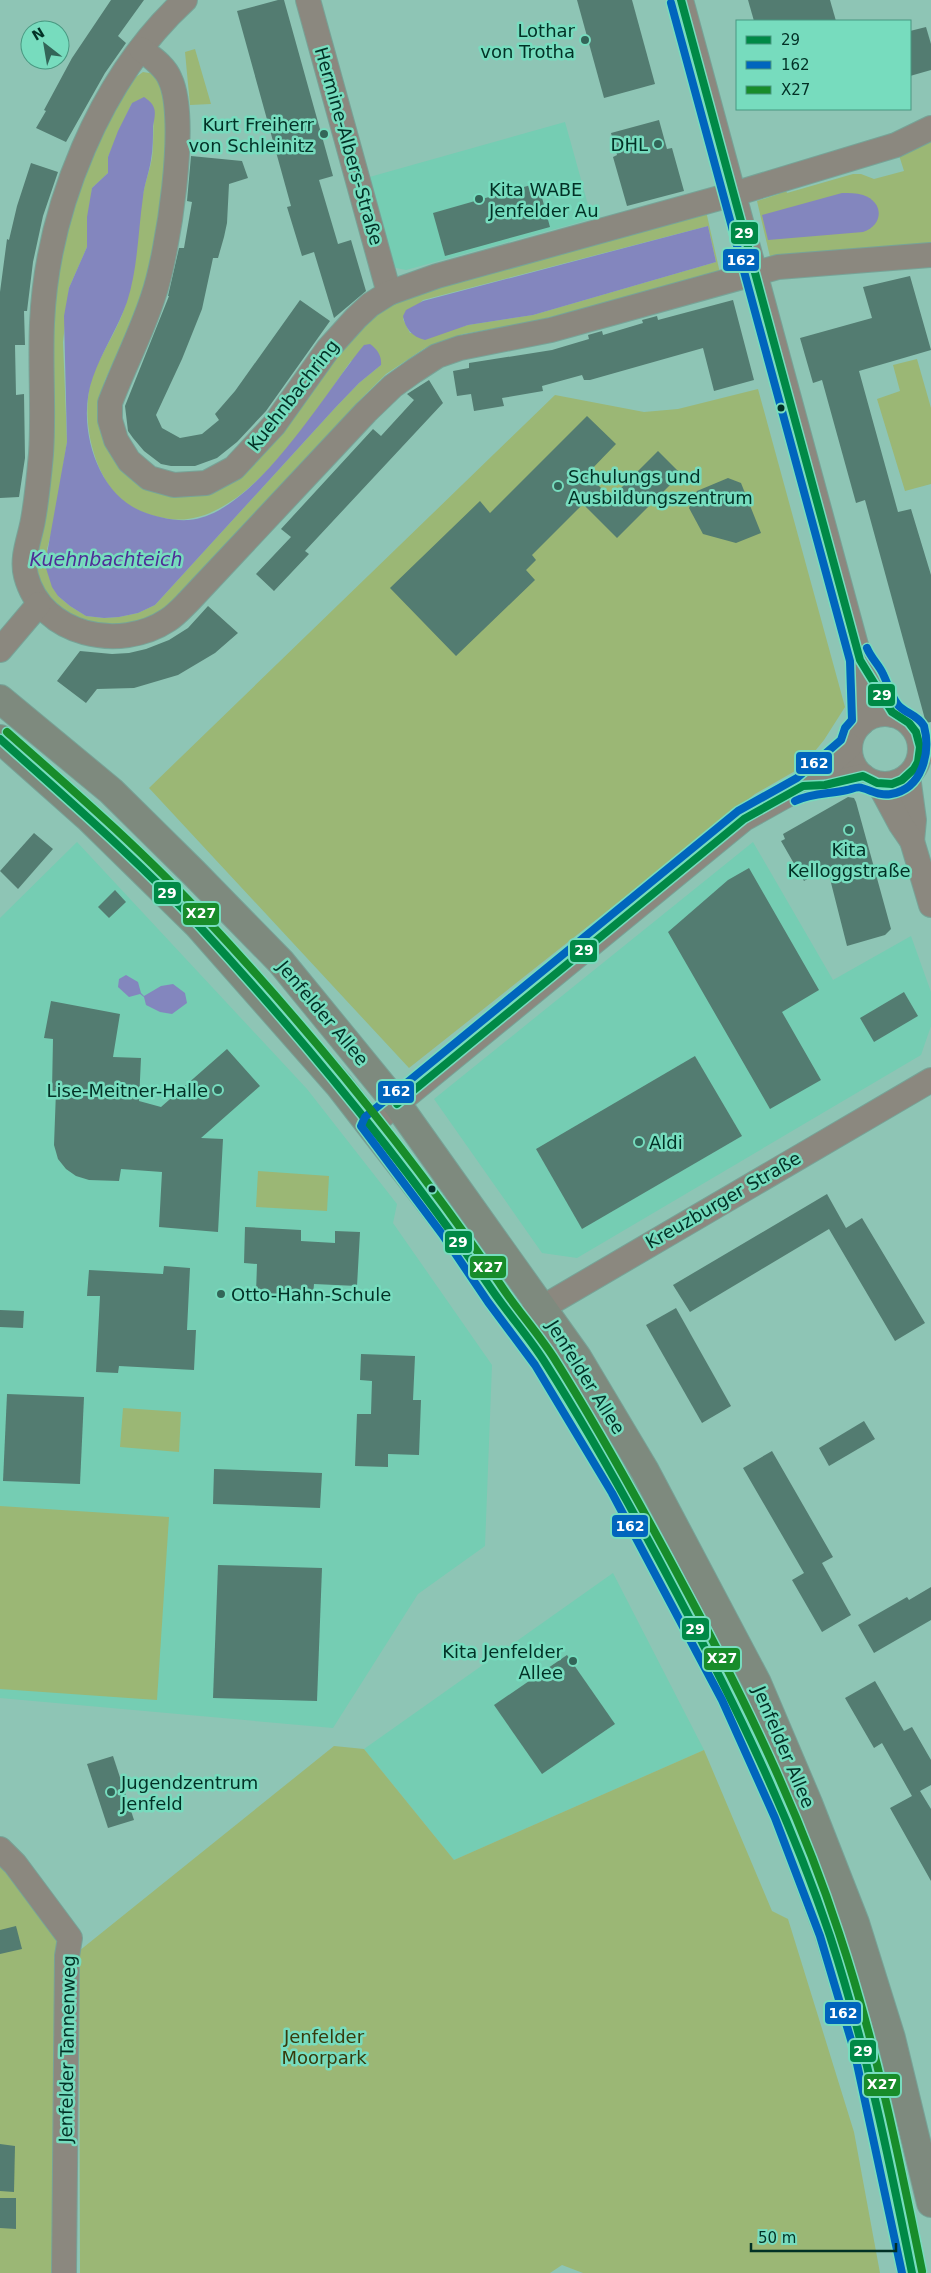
<svg xmlns="http://www.w3.org/2000/svg" width="931" height="2273" font-family="'DejaVu Sans',sans-serif">
<style>
.built{fill:#75cdb3}
.green{fill:#9bb775;fill-rule:evenodd}
.water{fill:#8386be}
.building{fill:#537c71}
.lines{fill:none;stroke-linecap:round;stroke-linejoin:round}
.minor-casing{stroke:#77a397;stroke-width:26}
.major-casing{stroke:#77a397;stroke-width:30}
.minor{stroke:#8b887f;stroke-width:24}
.major{stroke:#7e8a7e;stroke-width:28}
.bus-1-casing{stroke:#77dcbe;stroke-width:11}
.bus-2-casing{stroke:#77dcbe;stroke-width:11}
.bus-3-casing{stroke:#77dcbe;stroke-width:11}
.bus-1{stroke:#008946;stroke-width:8}
.bus-2{stroke:#0065bd;stroke-width:8}
.bus-3{stroke:#188c2a;stroke-width:8}
.poi-dot{fill:#336558;stroke:#77dcbe;stroke-width:2}
.bus-dot{fill:#023126;stroke:#77dcbe;stroke-width:2}
.labels{text-anchor:middle;dominant-baseline:central;stroke-width:5;stroke-linejoin:round;paint-order:stroke}
.poi-label{font-size:18px;fill:#023126;stroke:#77dcbe;text-anchor:end}
.street-label{font-size:18px;fill:#023126;stroke:#77dcbe}
.park-label{font-size:18px;fill:#383a0c;stroke:#77dcbe}
.water-label{font-size:19px;font-style:italic;fill:#4f2d97;stroke:#77dcbe}
.line-badge{stroke:#77dcbe;stroke-width:2}
.badge-label{font-size:14px;text-anchor:middle;font-weight:bold;fill:#fff}
</style>
<rect width="100%" height="100%" fill="#8ec5b5"/>
<g class="built">
<polygon points="565,122 592,219 406,270 392,267 366,178"/>
<polygon points="77,842 307,1089 397,1204 393,1223 492,1365 485,1546 418,1594 333,1728 0,1698 0,918"/>
<polygon points="753,842 833,980 911,936 931,992 931,1026 921,1055 577,1258 542,1253 434,1099"/>
<polygon points="613,1573 704,1750 454,1860 364,1749"/>
</g>
<g class="green">
<polygon points="195,49 211,104 190,105 185,52"/>
<path d="M143,72L155,74L164,88L165,110L166,152L161,213L144,287L123,342L105,380L100,400L97,420L115,461L131,479L149,491L179,496L242,474L264,454L329,363L372,317L398,302L421,291L706,211L720,273L535,321L463,334L446,340L425,348L386,374L360,400L188,591L157,616L114,628L63,615L36,582L37,540L53,298L62,245L86,170L117,103L129,82ZM132,103L154,109C153,125 154,142 152,158C150,170 145,182 143,194C137,228 136,262 128,295C122,325 102,350 92,378C79,418 94,486 132,507C142,513 153,516 164,518C240,535 313,414 351,361L381,365L359,383L335,408L155,605L138,613L119,617L104,618L86,616L70,606L58,596L47,549L54,523L67,442L63,342L69,288L87,247L92,188L108,173V157ZM708,226L716,262L533,315L468,325L448,331L410,333L403,319L423,300Z"/>
<polygon points="931,137 931,244 771,261 757,201 779,194 778,190 785,188 787,193 853,174 861,174 874,179 904,171 898,152"/>
<polygon points="917,359 931,408 931,484 905,491 877,399 900,391 893,365"/>
<polygon points="758,389 845,707 824,740 802,767 755,794 409,1068 149,788 555,395 644,412 678,409"/>
<polygon points="258,1171 329,1176 327,1211 256,1207"/>
<polygon points="123,1408 181,1412 179,1452 120,1447"/>
<polygon points="0,1506 169,1517 157,1700 0,1689"/>
<polygon points="334,1746 364,1749 454,1860 704,1750 772,1911 788,1919 854,2132 880,2273 583,2273 562,2265 550,2273 80,2273 79,1951"/>
<polygon points="0,1865 58,1941 59,2273 0,2273"/>
</g>
<g class="water">
<path d="M144,97C148,100 152,102 154,108C156,113 154,121 153,126C153,137 153,149 151,160C149,173 144,185 143,197C138,231 138,268 127,302C118,328 102,351 93,377C76,422 95,492 141,511C156,517 173,521 189,520C254,515 325,392 364,345L370,344C377,349 382,356 381,365L359,383L335,408L155,605L138,613L119,617L104,618L86,616L70,606L58,596L52,587L45,565L67,442L64,316L69,288L87,247V217L92,188L108,173V157L118,131L132,103Z"/>
<path d="M842,193C849,193 856,193 863,195C884,202 884,225 863,232L768,240L762,215Z"/>
<path d="M708,226L716,262L533,315L468,325L425,340C412,337 405,328 403,316L406,310L423,301Z"/>
<polygon points="126,975 138,982 141,993 144,996 161,986 173,984 185,993 187,1003 172,1014 160,1012 146,1005 144,997 140,994 129,997 118,987 119,979"/>
</g>
<g class="building">
<polygon points="111,0 144,0 118,36 126,43 105,73 66,142 36,128 46,111 44,110 72,58"/>
<polygon points="278,0 284,0 333,176 319,180 338,244 351,240 366,291 334,318 314,252 302,256 287,207 291,206 237,11"/>
<polygon points="577,0 632,0 655,84 604,98"/>
<polygon points="748,0 830,0 836,21 754,21"/>
<polygon points="926,27 931,44 931,70 910,76 910,31"/>
<polygon points="659,120 667,149 672,148 684,191 627,206 613,157 617,155 611,133"/>
<polygon points="191,156 242,161 248,178 229,184 227,223 224,237 218,258 213,258 202,309 182,359 156,415 162,428 180,438 202,434 219,420 215,414 235,391 300,300 330,321 266,411 237,442 217,458 195,466 171,466 161,464 144,451 133,438 128,431 125,406 169,296 168,296 179,248 184,248 192,202 187,201"/>
<polygon points="31,163 58,172 43,216 33,262 27,311 24,311 25,345 15,345 16,395 24,394 25,458 19,497 0,498 0,292 7,239 9,240 17,206"/>
<polygon points="538,183 550,227 445,256 433,213"/>
<polygon points="910,276 931,350 859,371 898,512 911,509 931,575 931,722 926,723 865,500 856,503 822,380 813,383 800,338 872,318 863,287"/>
<polygon points="733,300 754,380 714,391 703,348 590,380 584,380 582,375 542,386 543,391 502,398 504,406 474,411 471,394 457,396 453,371 469,368 469,363 552,350 589,339 588,335 602,331 603,335 643,323 642,320 657,316 658,320"/>
<polygon points="429,380 443,403 305,551 309,554 274,591 256,574 291,537 281,529 373,429 381,436 414,400 407,394"/>
<polygon points="587,416 616,444 587,474 611,498 658,451 681,474 617,538 583,504 532,555 536,560 526,570 535,580 456,656 390,588 480,501 490,513"/>
<polygon points="728,478 741,483 761,533 736,543 703,534 689,508 697,491"/>
<polygon points="208,606 238,633 215,653 178,675 134,688 97,689 86,703 57,681 80,651 112,654 129,653 146,649 169,640 188,628"/>
<polygon points="848,797 854,798 856,802 891,929 885,935 847,946 827,867 804,881 781,841 785,839 783,834"/>
<polygon points="34,833 53,849 18,889 0,871"/>
<polygon points="749,868 819,990 782,1012 821,1080 770,1109 668,932 728,880"/>
<polygon points="115,890 126,902 109,918 98,907"/>
<polygon points="904,992 918,1016 874,1042 860,1018"/>
<polygon points="51,1001 120,1014 113,1057 141,1058 139,1101 161,1107 227,1049 260,1086 201,1138 223,1139 218,1232 159,1227 162,1172 121,1169 119,1181 89,1180 76,1176 66,1169 58,1159 54,1145 56,1091 52,1091 53,1039 44,1038"/>
<polygon points="695,1056 742,1136 582,1229 536,1149"/>
<polygon points="827,1194 846,1228 862,1218 925,1323 895,1341 829,1229 690,1312 673,1285"/>
<polygon points="245,1227 301,1230 301,1241 335,1243 335,1231 360,1232 357,1286 314,1284 313,1296 256,1293 257,1264 244,1263"/>
<polygon points="164,1266 190,1268 187,1330 196,1330 194,1370 119,1366 118,1373 96,1372 100,1296 87,1296 89,1270 163,1274"/>
<polygon points="676,1308 731,1406 702,1423 646,1325"/>
<polygon points="0,1310 24,1311 23,1328 0,1327"/>
<polygon points="361,1354 415,1356 413,1400 421,1400 419,1455 388,1454 388,1467 355,1466 357,1414 371,1414 372,1381 360,1380"/>
<polygon points="7,1394 84,1397 80,1484 3,1481"/>
<polygon points="864,1421 875,1439 829,1466 819,1448"/>
<polygon points="772,1451 833,1557 822,1563 851,1615 822,1632 792,1580 804,1573 743,1468"/>
<polygon points="214,1469 322,1473 320,1508 213,1504"/>
<polygon points="218,1565 322,1568 317,1701 213,1698"/>
<polygon points="931,1587 931,1620 874,1653 858,1625 907,1597 909,1600"/>
<polygon points="567,1655 615,1724 542,1774 494,1705"/>
<polygon points="875,1681 904,1731 912,1727 931,1760 931,1785 920,1791 931,1809 931,1881 890,1808 912,1796 882,1743 874,1748 845,1698"/>
<polygon points="113,1756 134,1820 108,1828 87,1764"/>
<polygon points="16,1926 22,1949 0,1954 0,1930"/>
<polygon points="0,2144 15,2146 14,2192 0,2191"/>
<polygon points="0,2198 16,2198 16,2229 0,2228"/>
</g>
<g class="lines">
<defs>
<g id="minor">
<path d="M185,0C100,78 47,209 42,323C40,367 44,411 41,454C39,476 37,498 33,520C30,538 21,557 26,576C42,636 120,652 168,620C176,615 183,607 189,601L366,412L393,386L414,371L437,356L460,348L551,330L778,267L931,255"/>
<polyline points="308,0 389,293"/>
<polyline points="681,0 860,660 859,681 862,723"/>
<path d="M141,49C151,57 165,66 170,79C189,119 168,254 153,297C141,334 123,368 110,403V420L116,440L129,461L149,478L174,485L206,483L234,468L274,425L328,349L356,318L370,305L389,293L437,276L734,194L896,145L931,128"/>
<polyline points="0,650 39,604"/>
<path d="M860,660C874,677 882,696 893,715"/>
<circle cx="885" cy="749" r="35"/>
<polyline points="908,776 914,820 912,841"/>
<polyline points="879,784 901,825 912,841 931,905"/>
<polyline points="803,786 825,785 863,776"/>
<polyline points="371,1125 744,819 803,786 850,746"/>
<polyline points="516,1323 931,1080"/>
<polyline points="0,1849 15,1864 70,1938 67,1956 64,2273"/>
</g>
<g id="major">
<polyline points="0,699 111,791 193,872 281,962 397,1104 577,1357 645,1471 757,1683 808,1803 855,1923 891,2038 931,2203"/>
<polyline points="0,739 89,818 198,925 339,1085 450,1228 496,1296 543,1359 621,1488 731,1696 784,1814 829,1933 864,2047 890,2164 912,2273"/>
</g>
</defs>
<use href="#minor" class="minor-casing"/>
<use href="#major" class="major-casing"/>
<use href="#minor" class="minor"/>
<use href="#major" class="major"/>
<defs>
<g id="bus-1">
<path d="M0,739C68,800 138,860 200,927C305,1041 404,1162 492,1290C509,1315 530,1338 546,1364C593,1438 636,1516 677,1594C735,1704 790,1817 830,1936C866,2046 889,2159 912,2273"/>
<polyline points="397,1104 744,819 803,786 825,785 863,776 877,783 892,784 902,780 914,769 918,762 920,747 916,732 909,723 892,712 860,660 681,0"/>
</g>
<g id="bus-2">
<polyline points="671,3 850,661 852,720 845,728 841,740 797,778 738,811 365,1117 361,1126 442,1234 488,1302 535,1365 612,1493 722,1700 775,1818 820,1936 854,2050 902,2273"/>
<path d="M795,801C811,793 830,794 847,790C852,789 858,786 862,788C873,791 880,796 891,794C922,789 931,753 924,726C917,714 906,714 898,705C891,696 888,684 883,674C879,665 871,658 867,648"/>
</g>
<path id="bus-3" d="M7,732C75,792 145,853 207,920C313,1034 412,1156 500,1284C517,1310 538,1333 554,1358C602,1434 644,1511 686,1590C745,1700 800,1813 839,1933C876,2044 899,2157 922,2271"/>
</defs>
<use href="#bus-1" class="bus-1-casing"/>
<use href="#bus-2" class="bus-2-casing"/>
<use href="#bus-3" class="bus-3-casing"/>
<use href="#bus-1" class="bus-1"/>
<use href="#bus-2" class="bus-2"/>
<use href="#bus-3" class="bus-3"/>
</g>
<g class="poi-dot">
<circle cx="585" cy="40" r="5"/>
<circle cx="324" cy="134" r="5"/>
<circle cx="658" cy="144" r="5"/>
<circle cx="479" cy="199" r="5"/>
<circle cx="558" cy="486" r="5"/>
<circle cx="849" cy="830" r="5"/>
<circle cx="218" cy="1090" r="5"/>
<circle cx="639" cy="1142" r="5"/>
<circle cx="221" cy="1294" r="5"/>
<circle cx="573" cy="1661" r="5"/>
<circle cx="111" cy="1792" r="5"/>
</g>
<g class="bus-dot">
<circle cx="781" cy="408" r="4.5"/>
<circle cx="432" cy="1189" r="4.5"/>
</g>
<g class="labels">
<g class="poi-label">
<text x="575" y="30">Lothar<tspan x="575" dy="21">von Trotha</tspan></text>
<text x="314" y="124">Kurt Freiherr<tspan x="314" dy="21">von Schleinitz</tspan></text>
<text x="648" y="144">DHL</text>
<text x="489" y="189" text-anchor="start">Kita WABE<tspan x="489" dy="21">Jenfelder Au</tspan></text>
<text x="568" y="476" text-anchor="start">Schulungs und<tspan x="568" dy="21">Ausbildungszentrum</tspan></text>
<text x="849" y="849" text-anchor="middle">Kita<tspan x="849" dy="21">Kelloggstraße</tspan></text>
<text x="208" y="1090">Lise-Meitner-Halle</text>
<text x="649" y="1142" text-anchor="start">Aldi</text>
<text x="231" y="1294" text-anchor="start">Otto-Hahn-Schule</text>
<text x="563" y="1651">Kita Jenfelder<tspan x="563" dy="21">Allee</tspan></text>
<text x="121" y="1782" text-anchor="start">Jugendzentrum<tspan x="121" dy="21">Jenfeld</tspan></text>
</g>
<g class="street-label">
<text transform="translate(349 146) rotate(74)">Hermine-Albers-Straße</text>
<text transform="translate(293 395) rotate(-52)">Kuehnbachring</text>
<text transform="translate(323 1013) rotate(50)">Jenfelder Allee</text>
<text transform="translate(723 1200) rotate(-30)">Kreuzburger Straße</text>
<text transform="translate(586 1377) rotate(58)">Jenfelder Allee</text>
<text transform="translate(784 1747) rotate(67)">Jenfelder Allee</text>
<text transform="translate(67 2049) rotate(-89)">Jenfelder Tannenweg</text>
</g>
<g class="park-label">
<text x="324" y="2036">Jenfelder<tspan x="324" dy="21">Moorpark</tspan></text>
</g>
<g class="water-label">
<text x="106" y="559">Kuehnbachteich</text>
</g>
</g>
<g class="line-badge">
<rect x="730" y="221" width="29" height="24" rx="5" fill="#008946"/>
<rect x="722" y="248" width="38" height="24" rx="5" fill="#0065bd"/>
<rect x="867" y="683" width="29" height="24" rx="5" fill="#008946"/>
<rect x="795" y="751" width="38" height="24" rx="5" fill="#0065bd"/>
<rect x="153" y="881" width="29" height="24" rx="5" fill="#008946"/>
<rect x="182" y="902" width="38" height="24" rx="5" fill="#188c2a"/>
<rect x="569" y="939" width="29" height="24" rx="5" fill="#008946"/>
<rect x="377" y="1080" width="38" height="24" rx="5" fill="#0065bd"/>
<rect x="444" y="1230" width="29" height="24" rx="5" fill="#008946"/>
<rect x="469" y="1255" width="38" height="24" rx="5" fill="#188c2a"/>
<rect x="611" y="1514" width="38" height="24" rx="5" fill="#0065bd"/>
<rect x="681" y="1617" width="29" height="24" rx="5" fill="#008946"/>
<rect x="703" y="1647" width="38" height="24" rx="5" fill="#188c2a"/>
<rect x="824" y="2001" width="38" height="24" rx="5" fill="#0065bd"/>
<rect x="849" y="2039" width="28" height="24" rx="5" fill="#008946"/>
<rect x="863" y="2073" width="38" height="24" rx="5" fill="#188c2a"/>
</g>
<g class="badge-label">
<text x="744" y="238">29</text>
<text x="741" y="265">162</text>
<text x="882" y="700">29</text>
<text x="814" y="768">162</text>
<text x="167" y="898">29</text>
<text x="201" y="918">X27</text>
<text x="584" y="955">29</text>
<text x="396" y="1096">162</text>
<text x="458" y="1247">29</text>
<text x="488" y="1272">X27</text>
<text x="630" y="1531">162</text>
<text x="695" y="1634">29</text>
<text x="722" y="1663">X27</text>
<text x="843" y="2018">162</text>
<text x="863" y="2056">29</text>
<text x="882" y="2089">X27</text>
</g>
<rect x="736" y="20" width="175" height="90" fill="#77dcbe" stroke="#489881"/>
<rect x="746" y="36" width="25" height="8" fill="#008946" stroke="#489881"/>
<text x="781" y="45" font-size="15" fill="#023126">29</text>
<rect x="746" y="61" width="25" height="8" fill="#0065bd" stroke="#489881"/>
<text x="781" y="70" font-size="15" fill="#023126">162</text>
<rect x="746" y="86" width="25" height="8" fill="#188c2a" stroke="#489881"/>
<text x="781" y="95" font-size="15" fill="#023126">X27</text>
<g transform="translate(45 45) rotate(329)"><circle r="24" fill="#77dcbe" stroke="#489881"/>
<path d="M0-4L9 19L0 12L-9 19Z" fill="#336558"/>
<text y="-8" font-size="14" font-weight="bold" text-anchor="middle" fill="#023126">N</text>
</g>
<path d="M751 2243v8h145v-8" fill="none" stroke="#023126" stroke-width="2.5"/>
<text x="758" y="2243" font-size="15" fill="#023126" stroke="#77dcbe" stroke-width="4" paint-order="stroke">50 m</text>
</svg>
